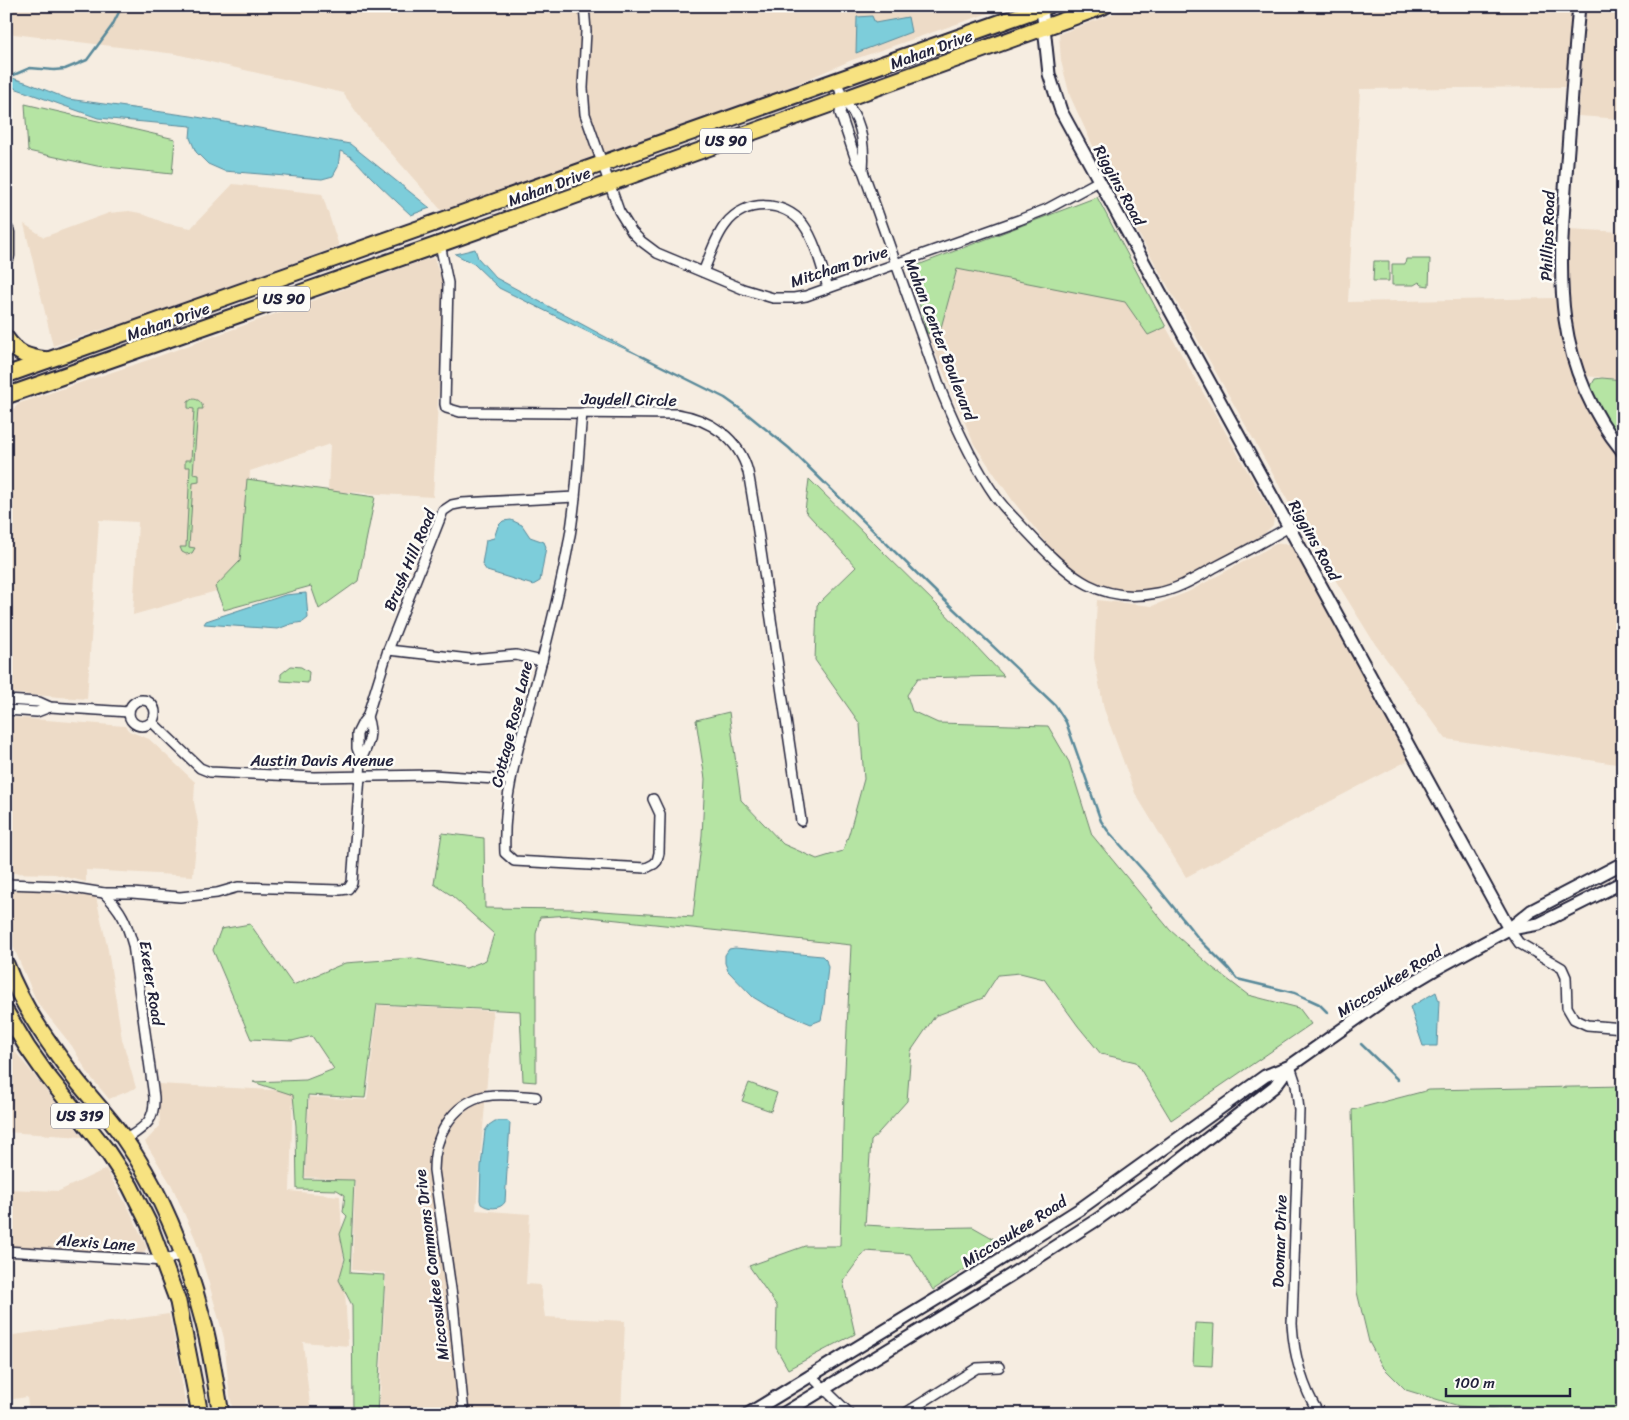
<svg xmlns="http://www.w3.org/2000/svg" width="1629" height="1420" font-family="Sriracha,sans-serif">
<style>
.built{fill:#eddbc7}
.green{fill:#b5e4a3;stroke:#6c836f}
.water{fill:#7dcdda;stroke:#59899a}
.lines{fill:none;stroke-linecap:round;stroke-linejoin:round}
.stream{stroke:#59899a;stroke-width:2.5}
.minor-casing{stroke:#22223b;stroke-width:12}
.tertiary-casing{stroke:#22223b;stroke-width:15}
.primary-casing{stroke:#22223b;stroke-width:19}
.minor{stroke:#fdfcf7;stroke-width:9}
.tertiary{stroke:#fdfcf7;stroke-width:11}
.primary{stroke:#f7e281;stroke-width:15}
.labels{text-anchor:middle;stroke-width:5;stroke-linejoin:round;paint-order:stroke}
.shield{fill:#fdfcf7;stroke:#646373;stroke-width:1}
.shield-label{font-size:15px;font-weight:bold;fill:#22223b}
.street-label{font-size:16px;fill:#22223b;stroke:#fdfcf7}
</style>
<rect width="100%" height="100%" fill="#f6ede1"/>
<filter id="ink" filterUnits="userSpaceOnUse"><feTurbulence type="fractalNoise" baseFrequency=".02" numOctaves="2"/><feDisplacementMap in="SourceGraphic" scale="10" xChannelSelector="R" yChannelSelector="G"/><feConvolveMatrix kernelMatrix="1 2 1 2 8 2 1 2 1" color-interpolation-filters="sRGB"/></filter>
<g filter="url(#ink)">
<!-- built -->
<g class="built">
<polygon points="6,6 649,7 1009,6 852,60 782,90 442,211 362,120 343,93 176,54 6,33"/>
<polygon points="1134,6 1574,6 1565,87 1360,89 1348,302 1557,298 1558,317 1570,371 1588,413 1623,464 1623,765 1446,739 1375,644 1303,528 1109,181 1070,96 1061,61 1059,34"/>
<polygon points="1586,6 1623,6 1623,119 1578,116"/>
<polygon points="233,184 322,194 339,246 143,318 101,330 53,346 24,224 44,237 109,213 129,211 140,213 165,223 191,228"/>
<polygon points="1097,197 1166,327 1274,518 1273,525 1264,534 1168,587 1133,592 1112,589 1094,583 1073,571 1049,546 1013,501 974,444 927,333 910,268"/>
<polygon points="1568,229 1623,232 1623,379 1583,376 1575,345 1565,285"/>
<polygon points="434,258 444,287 433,497 328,491 330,444 250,471 244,583 133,615 138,522 99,520 87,699 6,693 6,488 11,417 14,408 20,403 148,360 424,260"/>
<polygon points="1284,543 1291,545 1409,760 1186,877 1135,793 1104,709 1094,658 1097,600 1152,606 1188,592 1276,544"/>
<polygon points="6,717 125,726 129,731 149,739 195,782 194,802 198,823 193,876 86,870 86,882 55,874 6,873"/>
<polygon points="27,890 96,897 108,950 122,1039 136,1088 109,1099 89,1075 72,1046 37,1002 12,944 6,915 8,892"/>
<polygon points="378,1005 493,1011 476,1210 530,1214 526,1284 540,1285 545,1317 625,1321 621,1414 379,1414 386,1273 352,1270 355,1180 305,1177 309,1097 367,1100"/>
<polygon points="6,1038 14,1050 83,1137 6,1132"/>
<polygon points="158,1084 293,1091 290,1191 340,1196 348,1346 303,1342 311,1414 233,1414 229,1390 224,1338 208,1280 195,1238 172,1186 145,1142 160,1126"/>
<polygon points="106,1169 130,1211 147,1248 143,1253 134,1255 6,1246 6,1189 59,1191"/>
<polygon points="169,1314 177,1352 187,1414 29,1414 27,1397 6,1400 6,1378 11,1377 6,1336"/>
</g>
<!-- green -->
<g class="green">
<polygon points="25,104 175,139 172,174 97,166 28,151"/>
<polygon points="1097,197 1166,327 1148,335 1125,302 957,269 939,335 927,333 910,268"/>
<polygon points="1406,259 1430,259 1429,286 1422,285 1419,282 1414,285 1392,285 1392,264 1405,264"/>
<polygon points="1374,261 1389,261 1389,281 1373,281"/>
<path d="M 1602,378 L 1623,380 L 1623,442 C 1611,429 1597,404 1591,386 L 1595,379 Z"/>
<path d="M 192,399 C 199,399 202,402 203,409 L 198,409 L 193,474 L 199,475 L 199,482 L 193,483 L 189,547 L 195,548 L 192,553 L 186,554 L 182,552 L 180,547 L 186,547 L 190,467 L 185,467 L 185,460 L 191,460 L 194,409 L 188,408 L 188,402 Z"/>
<polygon points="247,479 375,497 358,581 319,609 311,586 224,610 215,587 240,561"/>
<polygon points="809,479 943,611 1004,676 918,678 907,695 912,711 938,723 1048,726 1069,762 1092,835 1170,930 1213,968 1248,995 1299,1008 1311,1024 1171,1120 1136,1062 1101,1054 1078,1026 1044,979 1020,973 998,975 983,998 935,1016 911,1051 907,1101 871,1141 865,1225 918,1228 973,1227 1003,1244 933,1290 910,1254 865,1251 843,1281 855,1334 788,1369 776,1348 777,1306 749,1266 805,1246 840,1246 844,1091 851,945 571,915 540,917 536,934 536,1082 523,1081 520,1011 377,1004 365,1098 308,1095 304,1179 354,1180 350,1273 385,1275 377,1414 353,1414 352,1305 339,1280 345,1259 340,1234 347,1216 343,1212 345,1195 337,1190 297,1189 296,1126 293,1095 253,1082 306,1080 334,1069 312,1036 292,1041 251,1039 213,950 221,929 250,924 293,985 345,963 412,958 466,968 486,960 494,934 451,895 434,884 442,833 484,838 485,908 572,909 693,917 702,835 705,779 696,720 729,712 741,800 783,844 817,859 843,851 849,834 864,779 860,724 815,660 817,605 856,567 805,511"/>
<polygon points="291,666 301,667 309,672 308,683 281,681 281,674"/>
<polygon points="749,1083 777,1093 771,1111 742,1101"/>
<polygon points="1623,1086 1623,1414 1562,1414 1459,1406 1406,1390 1382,1366 1369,1342 1357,1292 1352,1110 1429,1090"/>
<polygon points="1195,1323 1214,1324 1212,1366 1193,1365"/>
</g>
<!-- water -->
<g class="water">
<polygon points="872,16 875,23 908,17 911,32 856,53 857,17"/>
<path d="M 6,76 L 28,83 L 68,99 L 191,116 L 350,144 L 430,208 L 411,215 C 397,202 383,189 370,176 C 360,166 354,156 340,151 L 338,167 L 333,176 L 322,179 L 224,171 L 208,164 L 196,152 L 190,138 L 191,126 L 98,118 L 6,85 Z"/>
<polygon points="475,249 478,258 496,278 641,356 586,331 499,288 474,264 455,254"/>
<polygon points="511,520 522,525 530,537 544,542 546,547 540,581 533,585 487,571 482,564 486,540 494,538 498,526 503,521"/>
<polygon points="306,593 308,618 303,622 291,624 278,629 204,624 206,621 285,595"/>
<polygon points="735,948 822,956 826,960 828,967 824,1005 821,1020 811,1024 766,1005 753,997 728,971 725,963 725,955 729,949"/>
<polygon points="1436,992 1439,1001 1437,1046 1423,1046 1410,1007"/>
<path d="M 495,1121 L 508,1121 L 510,1123 L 505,1202 C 500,1210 488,1209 481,1204 L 480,1200 L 481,1166 L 485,1131 L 489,1125 Z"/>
</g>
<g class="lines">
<!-- stream -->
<g class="stream">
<polyline points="9,77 30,68 54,70 65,69 87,60 112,26 122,6"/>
<polyline points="641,356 725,398 746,413 789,448 940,596 1055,705 1066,722 1101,821 1108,831 1150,878 1199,939 1229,969 1237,979 1295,993 1319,1004 1328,1013"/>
<polyline points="1361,1044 1398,1080"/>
</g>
<!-- minor casing -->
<g class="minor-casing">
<g id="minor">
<polyline points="584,6 586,31 583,88 585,114 619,211 632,232 641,241 657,253 743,289 773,298 794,298 806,296 1019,220 1047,209 1099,181"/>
<path d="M 837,81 L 843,100 L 840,113 L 856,160 L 863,171 L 942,393 C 956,427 975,467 996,497 C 1008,513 1022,526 1035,540 C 1070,577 1101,604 1157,593 C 1180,589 1199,576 1219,565 C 1243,553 1266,540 1289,527"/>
<path d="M 843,100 C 862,118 865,146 863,171"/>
<path d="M 440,244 L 448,283 L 445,404 L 446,408 L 460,412 L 677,414 C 709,419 739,438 748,472 C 751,487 753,503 756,518 L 801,821"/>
<path d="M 703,272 C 710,257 715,237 726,224 C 745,199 784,200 803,224 C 815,240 822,268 828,288"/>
<path d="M 582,413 C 578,456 577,499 569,541 C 562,581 552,621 542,660 C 526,725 502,784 505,853 L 514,861 L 646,868 L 654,864 L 657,861 L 659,853 L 660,814 L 653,799"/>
<polyline points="388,650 470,659 516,655 542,661"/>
<circle cx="142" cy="713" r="13"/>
<polyline points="6,700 39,702 50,707 129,712"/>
<polyline points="6,710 37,712 50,707"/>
<polyline points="152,722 200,768 210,772 314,777 432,775 510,780"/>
<path d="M 361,759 C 369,744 373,733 367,717"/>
<polyline points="6,884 61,886 104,893 132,893 180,897 217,893 238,887 340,890 348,889 352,883 360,776 361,759 357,748 357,734 363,722 367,717 388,650 443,511 452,505 462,503 575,497"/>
<path d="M 104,893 C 122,911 126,921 133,945 L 154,1097 C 155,1122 144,1127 125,1140"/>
<polyline points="1509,929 1519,943 1562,968 1566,977 1567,1007 1574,1019 1587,1025 1623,1028"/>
<path d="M 1290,1066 L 1296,1084 L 1299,1110 L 1292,1324 C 1294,1356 1302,1386 1319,1414"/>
<polyline points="6,1251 164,1261 183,1253"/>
<polyline points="810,1375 850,1414"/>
<path d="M 464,1414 L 453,1303 L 434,1170 C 434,1137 451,1104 485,1096 C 502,1093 519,1096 536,1097"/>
<polyline points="904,1414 977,1368 999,1367"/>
</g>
</g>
<!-- tertiary casing -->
<g class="tertiary-casing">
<g id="tertiary">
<path d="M 1579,6 C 1574,58 1571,110 1567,162 C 1559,271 1549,361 1623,452"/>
<polyline points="1042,8 1049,74 1061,111 1509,929"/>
<polyline points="1511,929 1539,924 1623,882"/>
<polyline points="748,1414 966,1281 1080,1209 1265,1076 1290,1066 1385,999 1434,970 1509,929 1531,911 1623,863"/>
<polyline points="783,1414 1009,1276 1098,1219 1172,1166 1275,1086 1289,1067"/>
</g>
</g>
<!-- primary casing -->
<g class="primary-casing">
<g id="primary">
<polyline points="6,232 6,256"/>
<path d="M 6,338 C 18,355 27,357 47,360"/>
<polyline points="6,375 1047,6"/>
<polyline points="6,396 440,244 1104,6"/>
<path d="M 6,964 C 22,1007 50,1045 77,1081 C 93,1101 111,1119 125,1140 C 162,1193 186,1254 202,1317 C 211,1348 215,1381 221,1414"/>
<polyline points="6,1012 27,1047 46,1074 107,1151 130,1186 149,1224 178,1302 200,1414"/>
</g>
</g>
<!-- minor -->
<use href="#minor" class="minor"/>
<!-- tertiary -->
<use href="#tertiary" class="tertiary"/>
<!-- primary -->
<use href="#primary" class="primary"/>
</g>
</g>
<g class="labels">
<!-- shield labels -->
<g class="shield">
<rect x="700" y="128.5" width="52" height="25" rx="4"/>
<rect x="258" y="286.5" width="52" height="25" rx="4"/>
<rect x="51" y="1103.5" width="58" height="25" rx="4"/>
</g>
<g class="shield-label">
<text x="726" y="146">US 90</text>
<text x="284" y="304">US 90</text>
<text x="80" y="1121">US 319</text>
</g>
<!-- street labels -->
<g class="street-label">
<text transform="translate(931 49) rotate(-20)" y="6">Mahan Drive</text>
<text transform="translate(1120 185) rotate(61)" y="6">Riggins Road</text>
<text transform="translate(549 186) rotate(-20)" y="6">Mahan Drive</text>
<text transform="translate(1547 236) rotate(-88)" y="6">Phillips Road</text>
<text transform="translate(839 266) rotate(-18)" y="6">Mitcham Drive</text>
<text transform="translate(168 321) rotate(-19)" y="6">Mahan Drive</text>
<text transform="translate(941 339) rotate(69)" y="6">Mahan Center Boulevard</text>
<text transform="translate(629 399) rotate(1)" y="6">Jaydell Circle</text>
<text transform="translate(1315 540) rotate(61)" y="6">Riggins Road</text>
<text transform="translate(409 560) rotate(-67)" y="6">Brush Hill Road</text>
<text transform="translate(511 724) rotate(-76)" y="6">Cottage Rose Lane</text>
<text x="322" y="766">Austin Davis Avenue</text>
<text transform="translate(1389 981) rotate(-32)" y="6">Miccosukee Road</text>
<text transform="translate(152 983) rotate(81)" y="6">Exeter Road</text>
<text transform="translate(1014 1231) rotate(-32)" y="6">Miccosukee Road</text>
<text transform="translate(1279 1241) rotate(-88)" y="6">Doomar Drive</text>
<text transform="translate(96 1242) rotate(4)" y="6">Alexis Lane</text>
<text transform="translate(431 1265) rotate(-97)" y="6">Miccosukee Commons Drive</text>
</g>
</g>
<!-- margin -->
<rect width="1629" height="1420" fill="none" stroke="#fdfcf7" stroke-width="25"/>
<rect x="12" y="12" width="1604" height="1395" fill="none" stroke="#22223b" stroke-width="2" filter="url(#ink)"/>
<!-- scale -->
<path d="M1446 1388v8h124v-8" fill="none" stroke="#22223b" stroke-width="2.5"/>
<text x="1454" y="1388" font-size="15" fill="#22223b" stroke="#fdfcf7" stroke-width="4" paint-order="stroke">100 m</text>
</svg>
